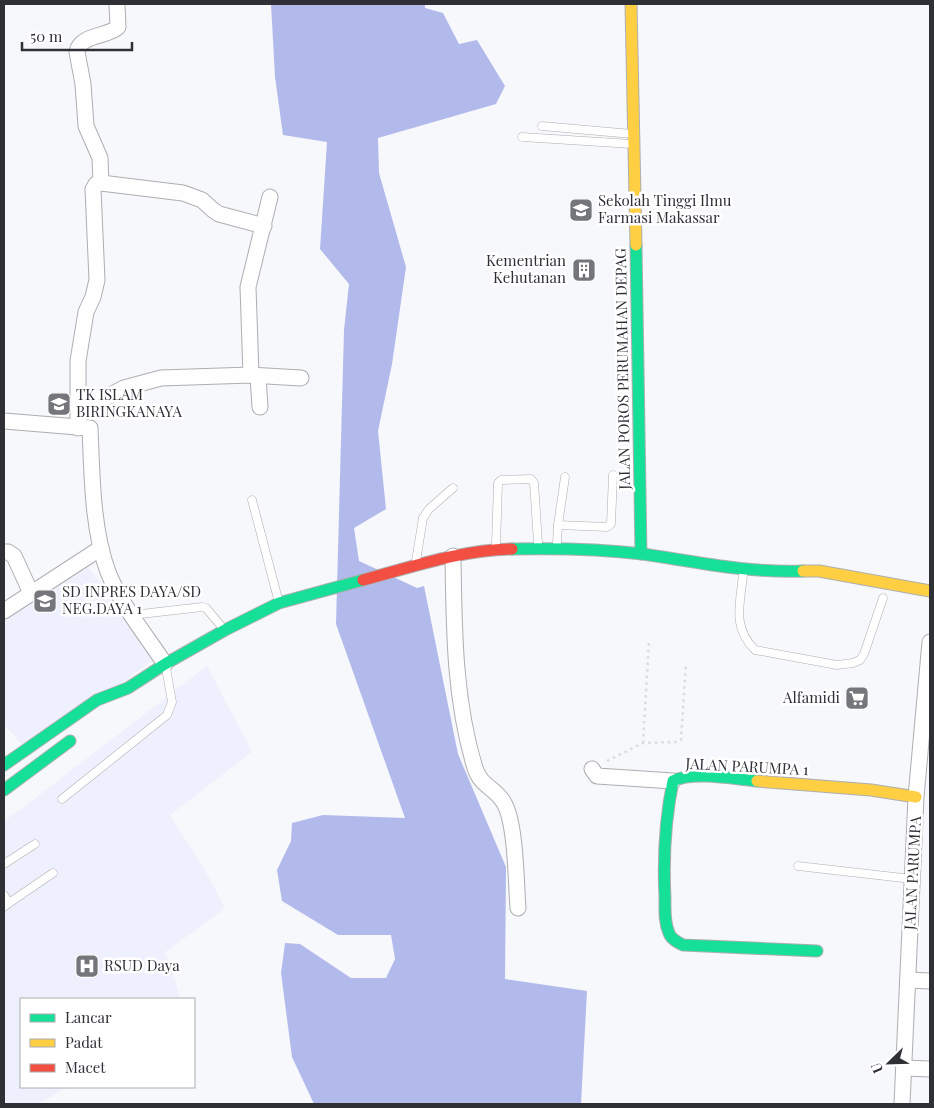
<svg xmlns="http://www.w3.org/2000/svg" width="934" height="1108" font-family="'Playfair Display',serif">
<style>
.built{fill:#eef0fd}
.water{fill:#b2baec}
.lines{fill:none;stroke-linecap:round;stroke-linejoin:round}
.lane-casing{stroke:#adaeb1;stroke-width:9}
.street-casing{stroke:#adaeb1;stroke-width:17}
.fast-casing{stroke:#adaeb1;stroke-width:13}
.slow-casing{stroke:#adaeb1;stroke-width:13}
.jam-casing{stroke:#adaeb1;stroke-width:13}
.path{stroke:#dbdbdc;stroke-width:2.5;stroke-dasharray:2.5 4;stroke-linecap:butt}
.lane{stroke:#fefefe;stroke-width:8}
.street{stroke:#fefefe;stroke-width:15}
.fast{stroke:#16e098;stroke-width:11}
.slow{stroke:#ffcf43;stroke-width:11}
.jam{stroke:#f24e42;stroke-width:11}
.labels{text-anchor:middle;stroke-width:5;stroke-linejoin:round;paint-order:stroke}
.poi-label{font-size:15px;fill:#2e3036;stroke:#fff;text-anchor:start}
.street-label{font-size:15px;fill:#2e3036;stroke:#fff}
</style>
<rect width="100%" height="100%" fill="#f7f8fb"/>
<!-- built -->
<g class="built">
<polygon points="84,562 159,656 27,751 4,724 4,616"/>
<polygon points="207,666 252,752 170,815 207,874 224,906 222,911 165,952 175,980 180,999 21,999 21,1087 67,1087 38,1104 4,1104 4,821 25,806"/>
</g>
<!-- water -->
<polygon class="water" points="271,4 425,4 425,8 443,13 459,44 477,40 505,86 496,104 378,138 379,173 406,267 392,364 378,431 386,509 354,528 359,561 417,588 424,586 458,754 506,867 505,979 587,991 581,1104 314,1104 292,1057 281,973 285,943 300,944 351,978 386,978 395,959 391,935 338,935 282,901 277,870 291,841 292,823 323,815 405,818 336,624 344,330 349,284 320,249 327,142 283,135 275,77"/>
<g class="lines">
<!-- lane casing -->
<g class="lane-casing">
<g id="lane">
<polyline points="542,126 632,134"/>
<polyline points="522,137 632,144"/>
<polyline points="252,500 278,599"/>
<polyline points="558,525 607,527 611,524 613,475"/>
<polyline points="557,543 558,525 565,477"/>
<polyline points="496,545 498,483 501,480 531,479 534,483 538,543"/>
<polyline points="416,561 423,518 429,509 453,488"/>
<path d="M 743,575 C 740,605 732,627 755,650 L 837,665 L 853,663 L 860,660 L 864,654 L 883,598"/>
<polyline points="132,615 202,607 206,608 222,627"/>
<polyline points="62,799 167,715 172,702 166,668"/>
<polyline points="4,864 35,844"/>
<polyline points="798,866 912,879"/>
<polyline points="4,895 9,903 4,907"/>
<polyline points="9,903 53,873"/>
</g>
</g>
<!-- street casing -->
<g class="street-casing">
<g id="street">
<path d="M 101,183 L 100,158 L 86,126 L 83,84 L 77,52 C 80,34 108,37 118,27 L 117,4"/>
<polyline points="251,375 248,287 270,197"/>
<polyline points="258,376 260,407"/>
<polyline points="78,398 107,397 124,388 161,378 251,375 301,378"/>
<path d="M 4,421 L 90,428 C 92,474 92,529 108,572 C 121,605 146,635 165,664"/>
<polyline points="78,428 78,361 86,312 93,297 97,280 93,189 96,184 101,183 183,193 202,200 213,210 219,214 264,226"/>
<polyline points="4,552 8,552 14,556 31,593"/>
<path d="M 453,556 C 454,628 454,699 475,768 C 481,787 496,788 504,803 C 516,823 516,883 518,908"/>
<polyline points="4,611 101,548"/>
<polyline points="592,769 597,776 673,781"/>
<polyline points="908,980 930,981"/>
<polyline points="904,1068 930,1069"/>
<polyline points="902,1104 916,797 930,642"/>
</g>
</g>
<!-- fast casing -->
<g class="fast-casing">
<g id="fast">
<polyline points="636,245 641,554"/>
<path d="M 512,549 C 555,548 600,549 643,554 C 697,562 747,573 803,571"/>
<polyline points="4,765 97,700 128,688 165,664 225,630 279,603 363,580"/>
<path d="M 757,781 C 734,779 693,771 673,781 C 665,820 663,858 665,898 C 665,909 664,922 669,933 C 671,939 677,942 683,945 L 817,951"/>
<polyline points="4,790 70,741"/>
</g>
</g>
<!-- slow casing -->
<g class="slow-casing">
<g id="slow">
<polyline points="631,4 636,245"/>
<polyline points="803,571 819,571 930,591"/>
<polyline points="757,781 871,790 916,797"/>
</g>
</g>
<!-- jam casing -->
<g class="jam-casing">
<path id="jam" d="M 363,580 C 412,567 461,550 512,549"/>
</g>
<!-- path -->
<g class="path">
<polyline points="643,743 649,641"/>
<polyline points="607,761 643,743 676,742 681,740 686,664"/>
</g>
<!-- lane -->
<use href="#lane" class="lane"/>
<!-- street -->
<use href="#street" class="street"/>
<!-- fast -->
<use href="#fast" class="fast"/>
<!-- slow -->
<use href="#slow" class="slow"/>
<!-- jam -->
<use href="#jam" class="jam"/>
</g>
<!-- icons -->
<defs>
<g id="university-square" transform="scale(1.25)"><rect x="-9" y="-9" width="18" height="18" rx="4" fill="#74767b" stroke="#fff"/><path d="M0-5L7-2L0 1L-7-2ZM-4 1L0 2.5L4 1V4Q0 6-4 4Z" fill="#fff"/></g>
<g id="building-square" transform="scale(1.25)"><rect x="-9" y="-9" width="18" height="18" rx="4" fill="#74767b" stroke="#fff"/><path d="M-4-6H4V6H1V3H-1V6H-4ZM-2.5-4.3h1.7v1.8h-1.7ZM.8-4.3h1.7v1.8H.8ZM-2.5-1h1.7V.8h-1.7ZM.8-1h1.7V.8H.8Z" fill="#fff"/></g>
<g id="school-square" transform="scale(1.25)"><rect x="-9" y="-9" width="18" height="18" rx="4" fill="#74767b" stroke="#fff"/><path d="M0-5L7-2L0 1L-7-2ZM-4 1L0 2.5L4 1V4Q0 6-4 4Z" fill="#fff"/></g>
<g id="supermarket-square" transform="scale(1.25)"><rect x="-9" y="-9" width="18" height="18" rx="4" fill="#74767b" stroke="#fff"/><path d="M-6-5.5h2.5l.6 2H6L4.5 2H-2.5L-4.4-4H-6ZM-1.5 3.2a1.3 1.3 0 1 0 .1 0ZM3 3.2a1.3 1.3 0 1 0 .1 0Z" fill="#fff"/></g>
<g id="hospital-square" transform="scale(1.25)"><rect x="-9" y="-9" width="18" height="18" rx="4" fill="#74767b" stroke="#fff"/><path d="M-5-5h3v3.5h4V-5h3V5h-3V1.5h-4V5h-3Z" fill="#fff"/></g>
</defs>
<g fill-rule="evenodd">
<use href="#university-square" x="581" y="210"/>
<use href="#building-square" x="584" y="270"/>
<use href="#school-square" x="59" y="404"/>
<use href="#school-square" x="45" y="601"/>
<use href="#supermarket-square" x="857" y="698"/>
<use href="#hospital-square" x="87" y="966"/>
</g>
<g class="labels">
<!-- poi labels -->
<g class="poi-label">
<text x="598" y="206">Sekolah Tinggi Ilmu<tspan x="598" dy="17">Farmasi Makassar</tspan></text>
<text x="566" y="266" text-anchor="end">Kementrian<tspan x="566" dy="17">Kehutanan</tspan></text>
<text x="76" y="400">TK ISLAM<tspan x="76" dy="17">BIRINGKANAYA</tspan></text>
<text x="62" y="597">SD INPRES DAYA/SD<tspan x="62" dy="17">NEG.DAYA 1</tspan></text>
<text x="840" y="703" text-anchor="end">Alfamidi</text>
<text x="104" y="971">RSUD Daya</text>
</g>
<!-- street labels -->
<g class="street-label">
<text transform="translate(623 369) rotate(-91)" y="5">JALAN POROS PERUMAHAN DEPAG</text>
<text transform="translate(747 767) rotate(3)" y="5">JALAN PARUMPA 1</text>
<text transform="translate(913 873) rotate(-87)" y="5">JALAN PARUMPA</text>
</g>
</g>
<!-- border -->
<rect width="934" height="1108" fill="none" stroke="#2e3036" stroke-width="10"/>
<!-- legend -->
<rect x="20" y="998" width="175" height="90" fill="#ffffff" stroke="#abacaf"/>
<rect x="30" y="1014" width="25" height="8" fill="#16e098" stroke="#abacaf"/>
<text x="65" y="1023" font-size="15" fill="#2e3036">Lancar</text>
<rect x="30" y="1039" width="25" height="8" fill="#ffcf43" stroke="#abacaf"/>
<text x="65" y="1048" font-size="15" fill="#2e3036">Padat</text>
<rect x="30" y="1064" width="25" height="8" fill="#f24e42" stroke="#abacaf"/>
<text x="65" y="1073" font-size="15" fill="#2e3036">Macet</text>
<!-- north arrow -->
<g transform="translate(889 1063) rotate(247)" stroke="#ffffff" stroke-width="4" paint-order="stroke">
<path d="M0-4L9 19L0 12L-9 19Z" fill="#2e3036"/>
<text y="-8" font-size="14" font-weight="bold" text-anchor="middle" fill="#2e3036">U</text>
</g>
<!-- scale -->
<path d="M22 42v8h110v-8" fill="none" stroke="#2e3036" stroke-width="2.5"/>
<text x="30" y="42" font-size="15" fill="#2e3036" stroke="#ffffff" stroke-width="4" paint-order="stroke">50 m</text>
</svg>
